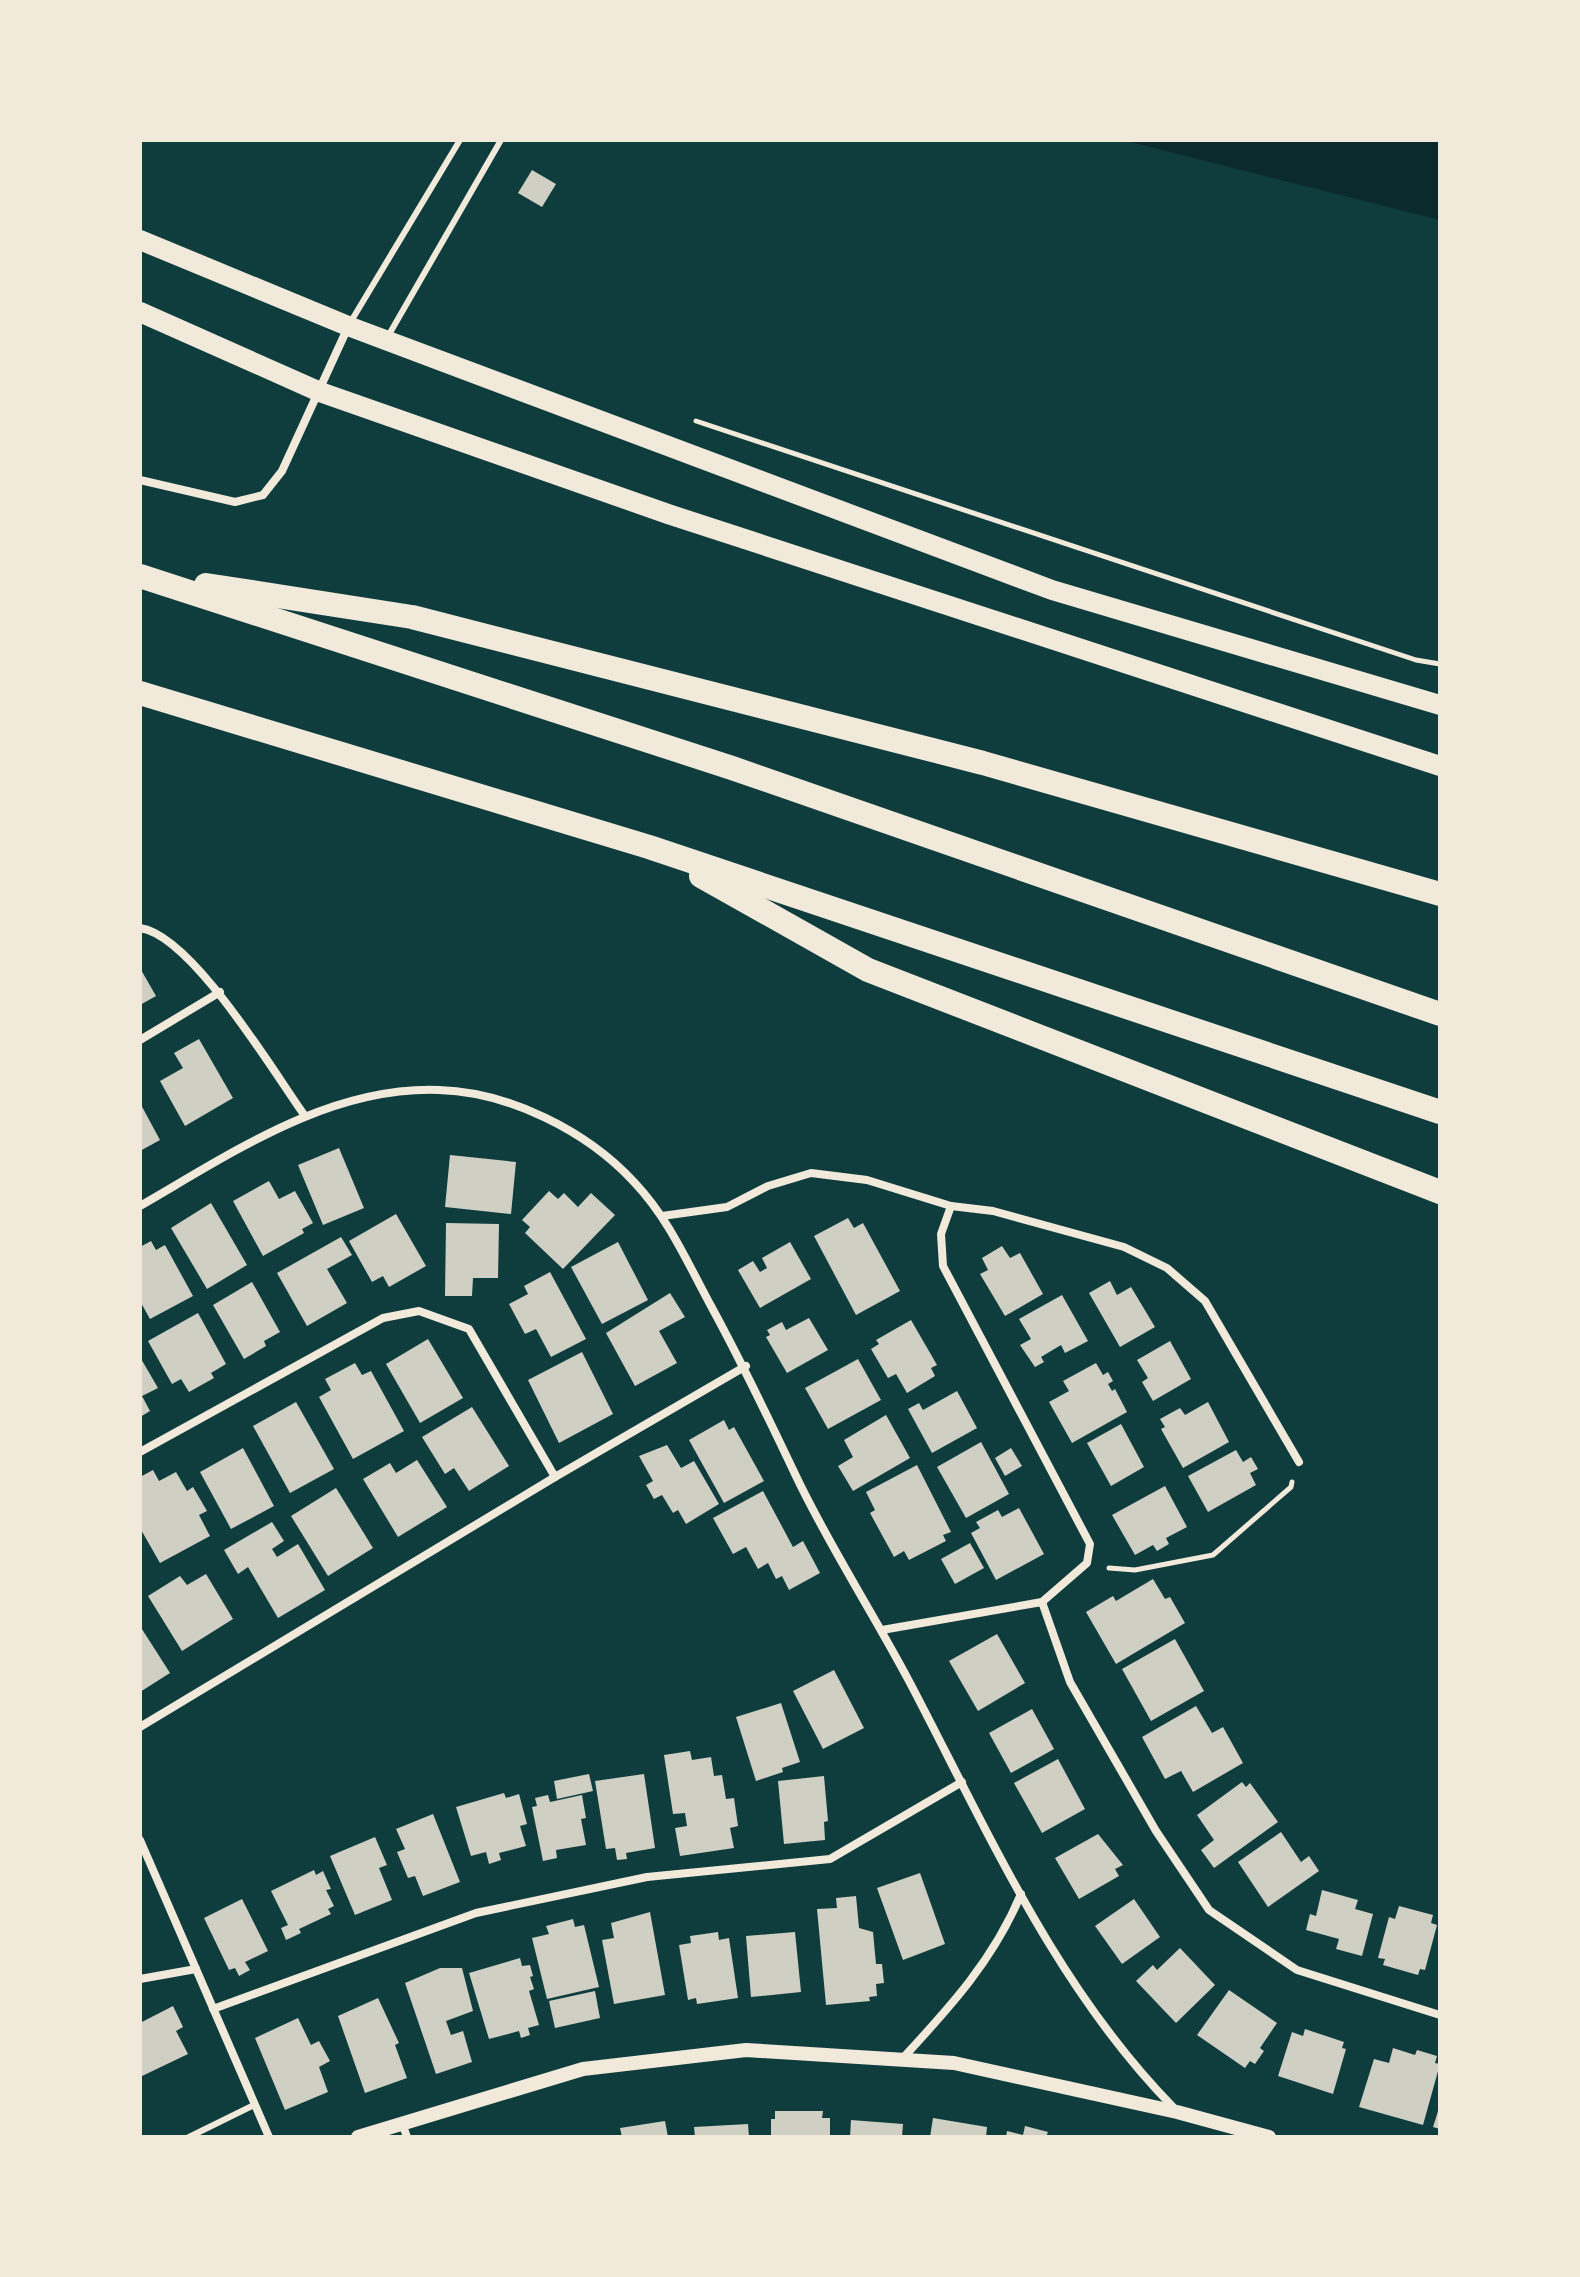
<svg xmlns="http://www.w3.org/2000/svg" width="1580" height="2277" font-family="Raleway,sans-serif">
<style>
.water{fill:#0a2a2b}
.building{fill:#cfcfc3}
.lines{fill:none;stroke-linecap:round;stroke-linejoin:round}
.path{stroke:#f1e9da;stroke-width:5}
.service{stroke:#f1e9da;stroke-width:6}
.minor{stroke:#f1e9da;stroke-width:8}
.tertiary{stroke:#f1e9da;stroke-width:14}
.primary{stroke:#f1e9da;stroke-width:20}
.motorway{stroke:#f1e9da;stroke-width:24}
</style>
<rect width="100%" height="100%" fill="#0f3d3e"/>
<!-- water -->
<polygon class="water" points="1122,140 1440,140 1440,220"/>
<!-- building -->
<g class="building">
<polygon points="532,170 556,184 542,207 518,193"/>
<polygon points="140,968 156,996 140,1005"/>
<polygon points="199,1039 233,1098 185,1126 160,1081 183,1068 174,1053"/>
<polygon points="140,1103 160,1140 140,1151"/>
<polygon points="339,1148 364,1208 323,1225 298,1165"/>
<polygon points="450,1155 516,1162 511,1214 445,1207"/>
<polygon points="269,1181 279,1199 295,1191 313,1223 302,1229 304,1233 263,1256 233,1201"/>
<polygon points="549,1191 558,1199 564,1193 578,1207 591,1193 615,1215 563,1269 525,1233 530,1227 522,1220"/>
<polygon points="211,1203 247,1265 207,1289 171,1228"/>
<polygon points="396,1214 426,1266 389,1287 383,1276 372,1282 349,1241"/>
<polygon points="848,1218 854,1228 863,1223 900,1291 856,1315 814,1236"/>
<polygon points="446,1223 499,1224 498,1278 473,1278 472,1296 445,1296"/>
<polygon points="341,1237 352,1255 327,1269 347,1303 307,1326 277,1273"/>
<polygon points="151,1241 156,1250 165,1245 193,1296 150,1319 140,1301 140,1247"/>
<polygon points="618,1242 648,1300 602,1324 571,1267"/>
<polygon points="790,1242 811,1279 760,1308 738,1270 753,1261 760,1272 767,1268 762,1258"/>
<polygon points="1002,1246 1010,1258 1020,1253 1043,1294 1005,1316 980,1274 988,1270 982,1258"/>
<polygon points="550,1272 586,1339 551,1357 536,1329 525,1334 509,1304 528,1294 524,1286"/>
<polygon points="1110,1281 1117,1295 1131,1287 1155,1327 1120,1347 1089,1293"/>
<polygon points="252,1282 280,1332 264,1341 266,1346 244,1359 213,1305"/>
<polygon points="670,1293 685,1317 659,1331 677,1363 635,1386 606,1333"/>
<polygon points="1062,1295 1088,1341 1065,1353 1061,1345 1041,1357 1044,1362 1035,1367 1020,1345 1031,1339 1019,1319"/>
<polygon points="198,1313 226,1364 211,1373 214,1378 189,1392 181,1379 172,1384 148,1341"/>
<polygon points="809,1318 828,1350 787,1373 766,1337 770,1335 767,1330 782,1322 786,1330"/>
<polygon points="911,1320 937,1365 931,1368 935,1376 907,1393 896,1374 888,1378 871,1349 879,1344 876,1340"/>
<polygon points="428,1339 463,1398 420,1423 386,1364"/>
<polygon points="1170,1341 1191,1379 1153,1401 1142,1382 1148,1378 1137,1360"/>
<polygon points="582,1352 613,1414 559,1443 528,1380"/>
<polygon points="140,1357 158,1388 142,1396 150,1411 140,1417"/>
<polygon points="858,1359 881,1400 828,1429 805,1388"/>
<polygon points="355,1363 362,1375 371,1371 404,1431 353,1459 319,1397 331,1390 325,1379"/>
<polygon points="1096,1363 1103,1375 1108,1372 1113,1381 1108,1384 1112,1391 1115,1389 1127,1412 1072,1443 1049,1402 1069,1391 1063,1381"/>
<polygon points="957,1391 977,1428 932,1453 908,1409 919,1403 923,1410"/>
<polygon points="296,1402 334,1469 290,1493 253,1426"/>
<polygon points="1208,1402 1229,1442 1183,1468 1161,1429 1165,1427 1160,1419 1180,1408 1185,1415"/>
<polygon points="472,1407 509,1466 469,1491 454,1468 445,1474 422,1437"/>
<polygon points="886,1415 910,1458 853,1491 838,1466 853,1457 844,1440"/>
<polygon points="724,1420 729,1430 734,1427 764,1481 724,1503 689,1440"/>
<polygon points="1121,1424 1144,1467 1111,1486 1087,1443"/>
<polygon points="981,1442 1009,1494 966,1518 937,1467"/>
<polygon points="667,1445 681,1468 694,1461 719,1504 686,1524 678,1510 673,1513 662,1495 654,1499 646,1485 653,1481 639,1456"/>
<polygon points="243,1448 274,1506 231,1529 200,1472"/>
<polygon points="1011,1448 1022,1466 1005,1476 995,1458"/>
<polygon points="1236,1450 1243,1462 1251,1457 1258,1469 1250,1473 1256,1485 1208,1512 1188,1476"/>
<polygon points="417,1460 447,1507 398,1537 363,1479 390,1463 396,1473"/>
<polygon points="917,1465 951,1532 943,1535 946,1541 909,1560 904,1551 894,1557 870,1513 875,1510 866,1492"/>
<polygon points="153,1470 159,1481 176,1472 187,1491 193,1487 207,1511 199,1515 210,1536 160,1563 140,1528 140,1477"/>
<polygon points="1165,1486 1187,1527 1166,1538 1169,1544 1157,1551 1153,1545 1135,1555 1112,1515"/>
<polygon points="336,1488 373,1548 328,1576 291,1516"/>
<polygon points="763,1491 793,1547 803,1541 820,1573 789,1590 782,1576 776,1579 768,1563 758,1569 746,1547 733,1554 713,1518"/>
<polygon points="1019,1508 1044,1554 996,1580 971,1533 980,1528 976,1522 998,1510 1002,1517"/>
<polygon points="272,1522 284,1541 272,1549 277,1557 298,1544 325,1590 278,1618 248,1567 238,1574 224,1550"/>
<polygon points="970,1543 984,1568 955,1584 941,1559"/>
<polygon points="206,1574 233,1619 182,1651 148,1596 180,1576 187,1585"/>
<polygon points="1153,1579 1165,1599 1170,1597 1185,1623 1116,1664 1086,1612 1113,1596 1116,1601"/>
<polygon points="140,1626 170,1673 140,1692"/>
<polygon points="997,1634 1025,1683 978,1711 949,1661"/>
<polygon points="1175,1639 1204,1691 1151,1721 1122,1669"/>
<polygon points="834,1670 864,1728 823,1749 793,1691"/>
<polygon points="781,1703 800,1762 782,1768 783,1772 756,1781 736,1717"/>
<polygon points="1196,1706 1212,1733 1223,1727 1243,1763 1193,1792 1181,1771 1165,1779 1142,1737"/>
<polygon points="1032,1709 1054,1749 1011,1773 989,1733"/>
<polygon points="690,1751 692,1760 711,1757 714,1776 722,1775 726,1799 734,1798 738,1826 730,1828 734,1848 680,1856 675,1828 687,1826 685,1813 673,1814 664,1755"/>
<polygon points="1058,1759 1085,1809 1042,1833 1014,1783"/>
<polygon points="589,1774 593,1791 557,1799 554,1781"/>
<polygon points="644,1774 655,1848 626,1853 627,1859 617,1860 615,1848 606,1849 595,1781"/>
<polygon points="824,1776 828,1821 824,1822 825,1840 784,1844 778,1781"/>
<polygon points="1242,1782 1246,1787 1250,1783 1278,1822 1214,1868 1201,1850 1214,1840 1197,1815"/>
<polygon points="504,1793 506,1798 519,1794 527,1824 520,1826 526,1846 499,1853 501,1860 489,1864 486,1852 471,1856 456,1807"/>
<polygon points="548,1795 550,1802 582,1795 586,1818 581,1819 586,1845 556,1850 557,1858 543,1861 532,1807 537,1806 535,1798"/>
<polygon points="433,1814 460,1882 423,1896 415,1876 408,1878 397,1852 405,1849 396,1829"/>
<polygon points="1281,1832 1301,1862 1309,1856 1319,1871 1268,1907 1238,1862"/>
<polygon points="1098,1834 1123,1865 1115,1869 1119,1876 1079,1899 1055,1858"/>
<polygon points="375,1837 387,1865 379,1868 392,1900 355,1915 330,1856"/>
<polygon points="314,1870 316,1875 323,1871 331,1889 326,1890 334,1906 328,1909 331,1914 299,1929 301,1933 286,1940 281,1928 288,1925 271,1891"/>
<polygon points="920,1873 945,1944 903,1960 877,1888"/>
<polygon points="1322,1890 1358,1900 1355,1909 1373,1914 1362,1956 1336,1949 1339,1939 1306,1930 1310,1914 1316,1916"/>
<polygon points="856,1896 859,1928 873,1932 876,1964 882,1964 884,1983 876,1984 877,1996 869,1997 870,2001 826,2005 817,1909 837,1908 836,1898"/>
<polygon points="242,1899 268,1951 245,1962 250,1970 239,1976 235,1968 229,1970 204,1918"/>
<polygon points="1134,1899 1160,1937 1122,1964 1095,1926"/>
<polygon points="1399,1906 1433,1915 1431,1923 1437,1925 1425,1970 1420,1969 1418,1975 1383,1965 1385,1959 1378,1958 1389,1917 1395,1919"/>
<polygon points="650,1912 665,1995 614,2004 602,1940 614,1938 611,1923"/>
<polygon points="573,1919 575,1927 584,1925 599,1987 547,1999 532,1938 549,1934 546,1926"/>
<polygon points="718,1932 719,1940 729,1938 738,1998 697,2004 696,1998 688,2000 679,1945 691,1943 690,1936"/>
<polygon points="795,1932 801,1992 751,1997 746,1936"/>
<polygon points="1180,1948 1215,1985 1176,2023 1136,1981 1153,1965 1157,1970"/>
<polygon points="520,1958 522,1966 530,1965 533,1976 530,1977 534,1989 529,1991 539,2025 528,2028 530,2035 521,2038 519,2031 489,2039 469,1973"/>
<polygon points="440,1968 462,1968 473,2011 446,2021 451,2035 463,2031 472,2062 436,2074 405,1983"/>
<polygon points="1229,1990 1277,2023 1260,2048 1264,2051 1255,2064 1250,2061 1245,2068 1197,2035"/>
<polygon points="595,1991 600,2018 555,2028 549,2001"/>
<polygon points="378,1998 399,2043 395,2045 407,2078 365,2093 338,2016"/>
<polygon points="173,2006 183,2027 176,2031 188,2054 140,2077 140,2023"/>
<polygon points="298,2018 311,2045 319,2041 330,2061 319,2067 328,2092 285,2110 255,2038"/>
<polygon points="1305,2029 1344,2042 1342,2048 1346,2049 1333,2094 1278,2076 1292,2032 1303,2036"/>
<polygon points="1393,2048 1415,2055 1417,2050 1437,2056 1435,2063 1440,2064 1423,2125 1359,2107 1374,2059 1389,2063"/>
<polygon points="1440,2105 1440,2129 1433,2127"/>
<polygon points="775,2111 823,2111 822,2118 830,2118 830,2137 771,2137 771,2119 775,2119"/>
<polygon points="933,2118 987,2127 986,2137 930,2137"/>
<polygon points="851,2120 903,2124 902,2137 850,2137"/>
<polygon points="665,2121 668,2137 622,2137 620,2128"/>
<polygon points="748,2124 749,2137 695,2137 694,2127"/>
<polygon points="1025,2126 1048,2132 1046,2137 1006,2137 1007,2131 1023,2135"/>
</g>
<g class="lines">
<!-- path -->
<g class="path">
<polyline points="696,421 1416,660 1440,664"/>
<polyline points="1109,1568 1135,1570 1213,1555 1291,1487 1292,1482"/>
</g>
<!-- service -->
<g class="service">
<polyline points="350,323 460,140"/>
<polyline points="387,338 501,140"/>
<polyline points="189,2137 252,2106"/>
</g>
<!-- minor -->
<g class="minor">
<polyline points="140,480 235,502 263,495 282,471 348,327"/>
<path d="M 140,928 C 192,935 274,1073 305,1116"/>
<polyline points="140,1040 220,992"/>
<path d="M 140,1206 C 232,1153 329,1086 439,1090 C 509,1092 587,1131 634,1182 C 669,1219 687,1262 711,1306 C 741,1361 768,1417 795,1474 C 828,1544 872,1611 909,1681 C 987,1829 1055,1987 1174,2108"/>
<polyline points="662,1216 727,1207 768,1186 811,1173 867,1180 951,1206 993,1211 1124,1247 1167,1268 1205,1301 1299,1462"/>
<polyline points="140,1452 383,1318 419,1311 469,1329 555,1477 746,1366"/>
<polyline points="1042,1602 1070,1682 1156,1831 1209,1910 1297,1970 1440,2015"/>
<polyline points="882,1630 1042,1602 1087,1563 1090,1544 943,1266 941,1234 951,1206"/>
<polyline points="140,1727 555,1477"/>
<polyline points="140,1840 269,2137"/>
<polyline points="140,1979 196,1969"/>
<polyline points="213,2009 476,1913 647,1877 830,1859 962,1782"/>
<path d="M 903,2058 C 951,2006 994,1959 1021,1894"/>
<polyline points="402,2123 407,2137"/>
</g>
<!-- tertiary -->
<polyline class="tertiary" points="358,2137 583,2069 746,2050 954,2063 1177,2112 1269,2137"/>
<!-- primary -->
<g class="primary">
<polyline points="140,240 348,326 1052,590 1440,705"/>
<polyline points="140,312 320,392 668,514 1440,766"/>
</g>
<!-- motorway -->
<g class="motorway">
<polyline points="140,576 732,768 1440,1014"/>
<polyline points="206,585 412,617 983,763 1440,894"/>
<polyline points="140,693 649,847 1440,1112"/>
<polyline points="701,876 868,970 1440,1192"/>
</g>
</g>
<!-- border -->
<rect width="1580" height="2277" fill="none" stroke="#f1e9da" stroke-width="284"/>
</svg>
